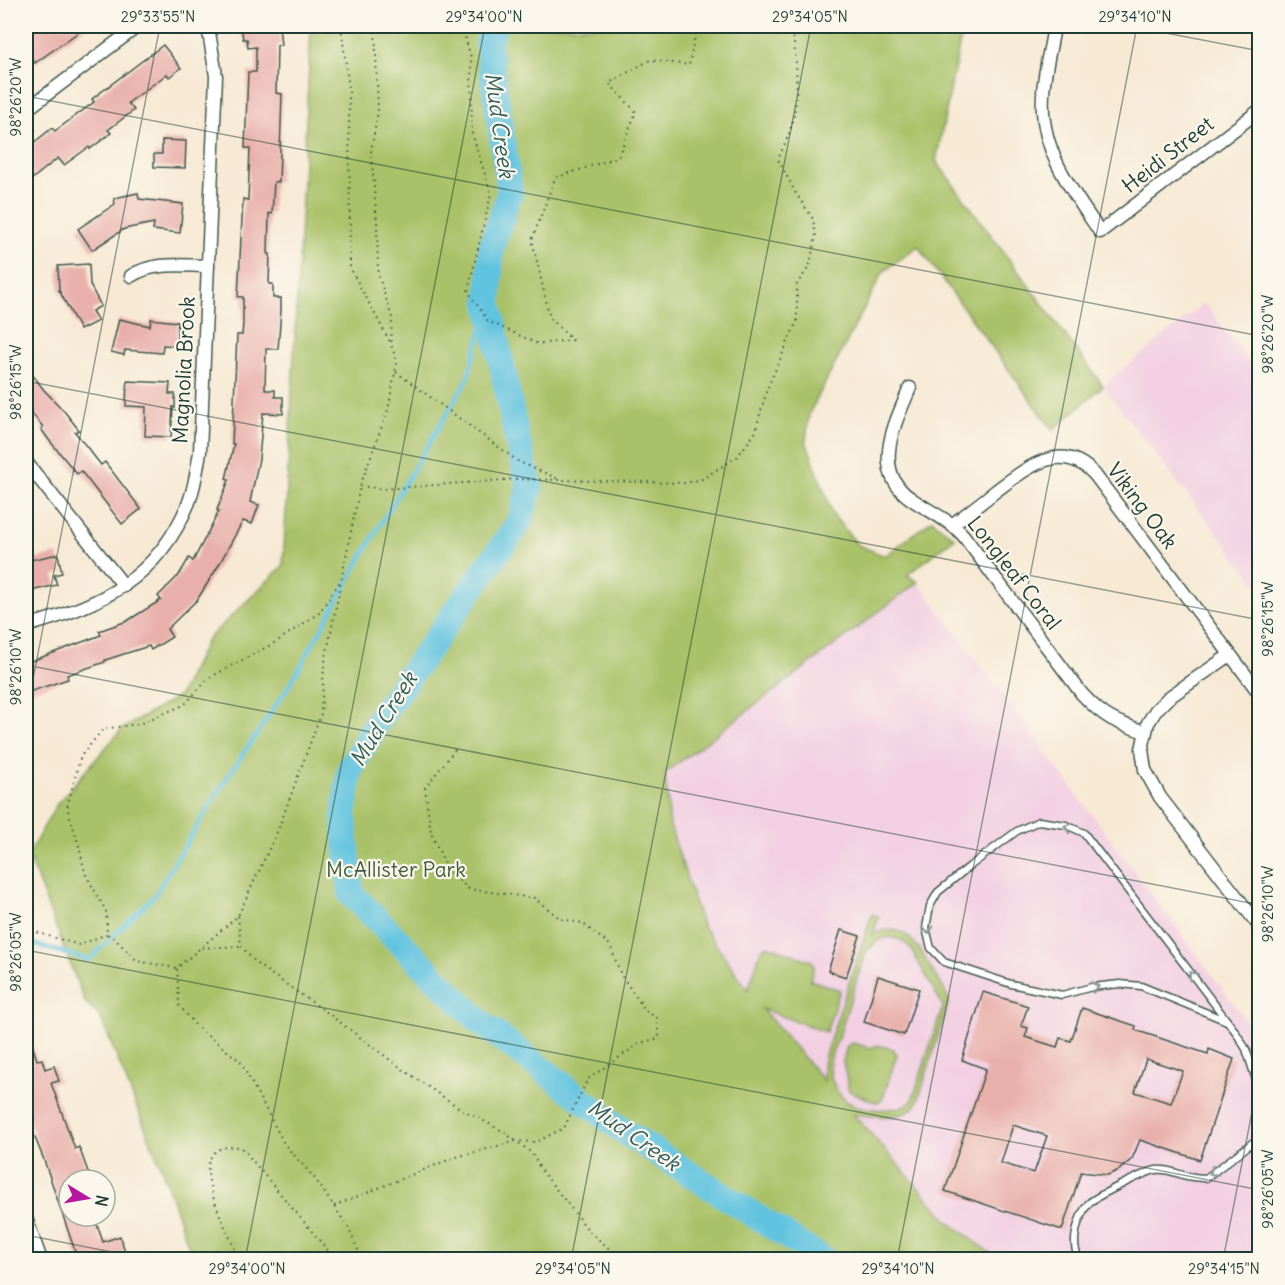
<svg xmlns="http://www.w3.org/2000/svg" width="1285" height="1285" font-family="Delius,sans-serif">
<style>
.built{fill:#f2cfe2}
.green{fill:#a9c167;stroke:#647f4e;stroke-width:1.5;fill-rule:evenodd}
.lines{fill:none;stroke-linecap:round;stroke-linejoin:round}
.stream{stroke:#61c3df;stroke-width:4.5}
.river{stroke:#61c3df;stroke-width:26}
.building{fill:#e9b0ab;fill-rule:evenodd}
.service-casing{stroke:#3f574c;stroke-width:9}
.minor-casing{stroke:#3f574c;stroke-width:15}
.path{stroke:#3f574c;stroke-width:2;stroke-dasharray:1.5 4.5;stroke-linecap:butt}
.service{stroke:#fff;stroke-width:6}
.minor{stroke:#fff;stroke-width:12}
.oneway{stroke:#8f9e9a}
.ticks{fill:none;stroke:#1f3d34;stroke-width:1.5;stroke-opacity:0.45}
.labels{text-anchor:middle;stroke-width:4.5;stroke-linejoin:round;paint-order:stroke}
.street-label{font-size:21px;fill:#1f3d34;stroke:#fbf7ec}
.park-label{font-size:21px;fill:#425e41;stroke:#fbf7ec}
.water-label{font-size:22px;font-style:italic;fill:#305e5f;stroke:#fbf7ec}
.neatline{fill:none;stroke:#1f3d34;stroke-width:2}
.ticks-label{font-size:15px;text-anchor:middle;fill:#1f3d34}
</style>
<rect width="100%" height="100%" fill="#fbf7ec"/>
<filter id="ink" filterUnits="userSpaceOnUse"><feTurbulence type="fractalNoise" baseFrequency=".0167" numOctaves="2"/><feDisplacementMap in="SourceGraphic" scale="12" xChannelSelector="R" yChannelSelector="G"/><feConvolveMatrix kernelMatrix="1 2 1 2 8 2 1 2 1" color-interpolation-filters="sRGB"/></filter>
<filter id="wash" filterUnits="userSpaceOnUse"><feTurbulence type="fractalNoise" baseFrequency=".008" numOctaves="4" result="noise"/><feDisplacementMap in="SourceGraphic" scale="24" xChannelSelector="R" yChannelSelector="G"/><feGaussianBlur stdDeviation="1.35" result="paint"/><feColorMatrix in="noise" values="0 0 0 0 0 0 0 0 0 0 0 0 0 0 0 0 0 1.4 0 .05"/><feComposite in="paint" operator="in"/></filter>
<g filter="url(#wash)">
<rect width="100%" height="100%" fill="#f7e9d4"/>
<!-- built -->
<g class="built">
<polygon points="1204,303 1259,376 1259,587 1103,386"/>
<polygon points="918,582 1259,1038 1259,1256 1254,1260 998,1259 948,1221 765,1014 702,925 670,826 665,773"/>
</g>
<!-- green -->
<g class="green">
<path d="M 311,26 L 963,26 L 936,161 L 1103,386 L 1053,430 L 918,246 L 883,272 L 809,414 L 806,441 L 833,515 L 858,545 L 885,556 L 932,520 L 955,538 L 907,575 L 918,582 L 665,773 L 670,826 L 702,925 L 748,990 L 761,950 L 767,945 L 812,961 L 814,966 L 810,980 L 840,990 L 826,1032 L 762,1009 L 824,1081 L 823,1069 L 824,1058 L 872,914 L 879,917 L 873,934 C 908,920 918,948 933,972 C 939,981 946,991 949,1001 L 917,1104 C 904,1122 871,1116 853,1114 L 948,1221 L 998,1259 L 193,1259 L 162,1170 L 101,1018 L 85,1002 L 28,855 L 57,804 L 122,729 L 179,696 L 207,640 L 283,566 ZM 889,937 L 901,940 L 910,947 L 943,1006 L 912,1101 C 902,1110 881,1110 868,1109 C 846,1107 832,1091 830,1070 C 828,1057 837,1042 841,1030 C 849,1004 857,977 867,951 L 877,941 Z"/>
<polygon points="853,1043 870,1048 878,1045 892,1049 897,1054 883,1098 880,1102 875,1102 849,1091 843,1061 847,1046"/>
</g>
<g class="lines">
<!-- stream -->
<polyline class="stream" points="26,942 89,960 154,896 225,781 292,681 380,525 467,380 489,303"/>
<!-- river -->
<polyline class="river" points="494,26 488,44 510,192 491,248 489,303 517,439 530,488 520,521 380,717 350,769 344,817 351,894 480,1022 626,1133 824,1260"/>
</g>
<g id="blocks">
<!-- building -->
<g class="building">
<polygon points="30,26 87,26 35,63 26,51 26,29"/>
<polygon points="241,26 279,26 281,45 277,45 276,93 282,94 279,182 274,182 272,214 269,213 268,254 270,254 269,284 273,284 273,298 281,298 281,310 278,349 266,349 265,390 275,390 275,397 283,397 283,414 263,413 259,459 250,502 259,505 252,524 243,521 217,568 197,600 167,629 172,637 151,650 149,646 105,660 105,662 67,675 68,679 26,693 26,663 101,635 99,631 127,621 161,600 158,596 179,575 189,558 193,561 219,511 217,510 229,480 226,479 234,444 232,444 237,335 242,335 243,324 243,297 238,297 243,199 248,200 250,148 245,148 248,72 256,72 256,47 248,48 247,39 243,39"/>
<polygon points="163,45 181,68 169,77 167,74 128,103 134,110 108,130 111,133 90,149 89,147 64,165 58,158 26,184 26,149 52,128 55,131 94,102 92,99"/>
<polygon points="162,140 186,141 185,168 154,167 154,154 162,154"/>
<polygon points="138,193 139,199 183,204 180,233 153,230 154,223 124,229 92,250 78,229 115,204 114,198"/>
<polygon points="89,264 90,285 101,306 92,311 98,321 80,330 59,290 58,266"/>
<polygon points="119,319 150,326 151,319 178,322 176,346 163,345 162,353 125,350 124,355 111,352"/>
<polygon points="26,366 44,390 64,411 79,430 75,432 101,465 105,462 141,509 122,524 81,471 77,474 49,440 41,429 43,427 26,406"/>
<polygon points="127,381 170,383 169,394 175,394 175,408 173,407 171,437 145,436 146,407 126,406"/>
<polygon points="58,554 62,573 54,575 57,585 26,592 26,561"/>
<polygon points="841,930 860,936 846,977 828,971"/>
<polygon points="878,976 919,989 904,1035 864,1022"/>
<path d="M 983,992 L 1028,1006 L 1021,1026 L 1028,1028 L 1025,1037 L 1057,1047 L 1060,1038 L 1071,1041 L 1082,1008 L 1136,1026 L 1135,1030 L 1208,1054 L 1209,1049 L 1234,1059 L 1200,1160 L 1140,1140 L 1132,1159 L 1119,1170 L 1108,1175 L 1081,1172 L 1062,1230 L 945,1191 L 986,1069 L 962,1060 ZM 1146,1059 L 1183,1071 L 1171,1103 L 1135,1092 ZM 1013,1125 L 1047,1136 L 1034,1173 L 1001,1163 Z"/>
<polygon points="26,1032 28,1032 37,1060 42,1059 45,1069 54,1066 59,1081 51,1083 75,1149 79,1147 91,1180 69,1180 69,1216 94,1216 103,1242 120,1236 128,1260 78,1260 44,1160 26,1115"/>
</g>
</g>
</g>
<g filter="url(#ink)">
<use href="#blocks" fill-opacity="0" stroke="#3f574c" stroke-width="1.5"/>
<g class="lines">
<!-- service casing -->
<g class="service-casing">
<g id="service">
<polyline points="1227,1021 1141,986 1120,984 1092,987 1062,995 1011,984 944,962 931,948 926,928 930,906 938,892 970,866 1017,831 1039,821 1066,825 1084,833 1235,1031 1246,1049 1260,1092"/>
<path d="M 1080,1260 C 1069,1244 1078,1216 1089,1203 C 1095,1197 1147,1171 1156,1170 C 1168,1168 1176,1174 1187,1176 C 1193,1177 1200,1178 1206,1178 L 1260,1137"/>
</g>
</g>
<!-- minor casing -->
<g class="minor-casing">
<g id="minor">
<path d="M 1054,26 C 1051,48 1044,71 1043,94 C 1039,149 1071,189 1100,232 L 1260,110"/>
<polyline points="26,110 138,26"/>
<path d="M 131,276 C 154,261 182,266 208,266"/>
<path d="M 910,388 C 896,421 870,470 910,498 C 928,511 947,518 963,535 L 1082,694 C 1104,718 1115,722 1145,732"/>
<polyline points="26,462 124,586"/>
<path d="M 953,524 C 968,513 982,502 997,490 C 1027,468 1062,438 1095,475 L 1260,694"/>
<path d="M 26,626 C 100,606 158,579 189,502 C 195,486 197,469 200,452 L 216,76 L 208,26"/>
<polyline points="1230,655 1168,698 1156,710 1148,723 1142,749 1145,770 1160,797 1260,927"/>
<polyline points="26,1218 41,1260"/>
</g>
</g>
<!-- path -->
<g class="path">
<polyline points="341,26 349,88 350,268 390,342"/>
<polyline points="462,26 471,58 472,133 491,194 468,291 488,321 538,344 572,340 550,318 532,240 555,178 618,157 636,112 609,83 650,60 689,65 697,26"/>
<polyline points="396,372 519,462 561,480"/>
<path d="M 360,486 L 383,489 L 516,479 L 685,483 L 702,479 L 737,457 L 755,433 L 767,389 L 797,321 L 797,284 L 809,267 L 816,237 L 813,219 L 795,192 L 778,159 C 783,148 789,136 792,124 C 800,92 796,58 792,26"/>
<polyline points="238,916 241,946 258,965 325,1011 405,1071 458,1107 504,1132 532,1153 541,1170 589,1231 622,1260"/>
<polyline points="26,929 79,945 107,934"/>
<polyline points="202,948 241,946"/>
<polyline points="176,968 137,961 112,936 107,934 106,911 85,873 79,846 67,807 81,756 103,729 139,724 184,705 209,678 276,642 319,613 341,580"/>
<polyline points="334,1206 453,1158 516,1141 536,1142 564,1128 588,1079 640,1043 659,1038 657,1018 646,1011 621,975 610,945 582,923 561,919 534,898 469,889 448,871 431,833 425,788 457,747"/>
<path d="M 239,1260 C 230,1231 173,1140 241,1147 L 336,1260"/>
<polyline points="365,1260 359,1252 348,1227 316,1180 285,1145 240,1061 197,1027 179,1005 177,968 238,916 278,830 321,714 324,667 360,486 388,410 397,362 391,344 392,318 378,274 377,223 371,151 378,111 375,26"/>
</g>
<!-- service -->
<use href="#service" class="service"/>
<!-- minor -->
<use href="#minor" class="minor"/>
</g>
<!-- one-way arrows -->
<defs><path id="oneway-chevron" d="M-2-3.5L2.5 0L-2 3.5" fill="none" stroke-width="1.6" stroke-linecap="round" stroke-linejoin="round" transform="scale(1.5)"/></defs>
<g class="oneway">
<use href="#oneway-chevron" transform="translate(1068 827) rotate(-161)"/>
<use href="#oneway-chevron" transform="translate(928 930) rotate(86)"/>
<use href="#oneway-chevron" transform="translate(1192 975) rotate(-128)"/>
<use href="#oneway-chevron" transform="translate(1095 987) rotate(-9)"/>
<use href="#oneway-chevron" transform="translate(1213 1172) rotate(145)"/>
</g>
</g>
<!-- ticks -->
<path class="ticks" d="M 1129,26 L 1260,51M 26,96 L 1260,336M 26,381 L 1260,620M 26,665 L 1260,905M 26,715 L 160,26M 26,950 L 1260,1190M 26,1235 L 152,1260M 245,1260 L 485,26M 571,1260 L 811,26M 897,1260 L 1137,26M 1223,1260 L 1260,1071"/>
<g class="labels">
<!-- street labels -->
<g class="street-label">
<text transform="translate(1168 155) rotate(-38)" y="7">Heidi Street</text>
<text transform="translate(184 370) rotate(-87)" y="7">Magnolia Brook</text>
<text transform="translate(1142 506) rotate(53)" y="7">Viking Oak</text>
<text transform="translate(1014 573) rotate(52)" y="7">Longleaf Coral</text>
</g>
<!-- park labels -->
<g class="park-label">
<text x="396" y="877">McAllister Park</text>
</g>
<!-- water labels -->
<g class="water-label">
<text transform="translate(500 125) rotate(82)" y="8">Mud Creek</text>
<text transform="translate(383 719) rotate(-58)" y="8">Mud Creek</text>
<text transform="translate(634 1135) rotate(35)" y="8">Mud Creek</text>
</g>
</g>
<!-- margin -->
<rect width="1285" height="1285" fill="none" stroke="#fbf7ec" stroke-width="66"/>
<!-- north arrow -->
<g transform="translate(87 1198) rotate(101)"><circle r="28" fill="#fbf7ec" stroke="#a3ada2" stroke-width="1.5"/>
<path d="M0-4.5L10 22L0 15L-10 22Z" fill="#b5179e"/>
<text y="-9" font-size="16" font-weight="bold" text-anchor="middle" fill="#1f3d34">N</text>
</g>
<rect x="33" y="33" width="1219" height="1219" class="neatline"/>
<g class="ticks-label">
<text x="158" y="22">29°33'55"N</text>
<text x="484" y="22">29°34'00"N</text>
<text x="810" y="22">29°34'05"N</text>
<text x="1135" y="22">29°34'10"N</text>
<text transform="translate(16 97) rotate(-90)" y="5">98°26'20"W</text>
<text transform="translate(1268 334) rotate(-90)" y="5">98°26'20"W</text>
<text transform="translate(16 382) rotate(-90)" y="5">98°26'15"W</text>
<text transform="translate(1268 619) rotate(-90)" y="5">98°26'15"W</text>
<text transform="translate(16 667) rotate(-90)" y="5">98°26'10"W</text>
<text transform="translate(1268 904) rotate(-90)" y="5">98°26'10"W</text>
<text transform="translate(16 952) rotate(-90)" y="5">98°26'05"W</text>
<text transform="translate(1268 1189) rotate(-90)" y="5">98°26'05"W</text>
<text x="247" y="1274">29°34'00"N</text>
<text x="573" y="1274">29°34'05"N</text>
<text x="898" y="1274">29°34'10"N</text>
<text x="1224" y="1274">29°34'15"N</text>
</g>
</svg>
